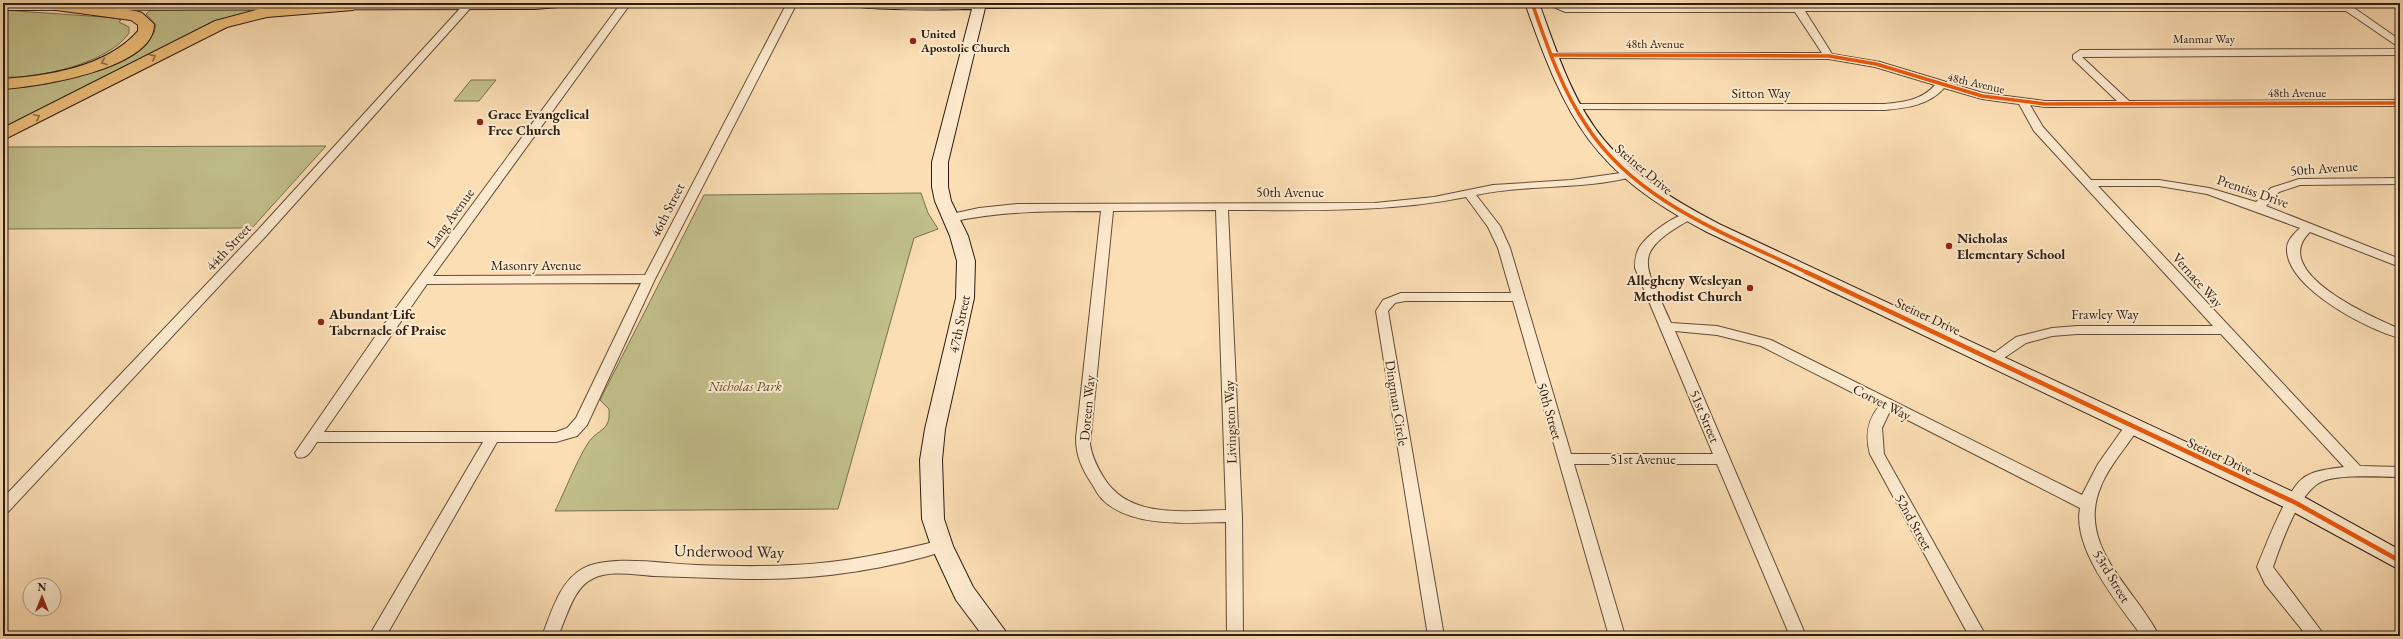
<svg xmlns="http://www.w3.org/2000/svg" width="2403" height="639" font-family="'EB Garamond',serif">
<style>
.green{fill:#c2c08b;stroke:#786e4e}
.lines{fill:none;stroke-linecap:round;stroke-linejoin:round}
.street-casing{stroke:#624c39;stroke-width:2}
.secondary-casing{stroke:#2e1c10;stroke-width:2}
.highway-casing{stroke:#2e1c10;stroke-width:2}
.street{fill:#fdeace;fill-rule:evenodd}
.secondary{fill:#fdeace;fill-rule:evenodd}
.highway{fill:#eebf7a;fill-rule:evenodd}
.cycleway-far1-casing{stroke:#fdeace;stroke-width:5.5}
.cycleway-casing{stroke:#fdeace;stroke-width:7}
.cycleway-far1{stroke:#e8590c;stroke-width:3.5}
.cycleway{stroke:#e8590c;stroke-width:4.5}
.oneway{stroke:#8e6e45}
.poi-dot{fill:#8f2418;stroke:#fdeace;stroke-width:1.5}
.labels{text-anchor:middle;stroke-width:4;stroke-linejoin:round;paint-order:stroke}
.far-poi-label{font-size:12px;font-weight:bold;fill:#2e1c10;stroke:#fdeace;text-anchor:start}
.far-street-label{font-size:12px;fill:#2e1c10;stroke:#fdeace}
.street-label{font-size:14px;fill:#2e1c10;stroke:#fdeace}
.poi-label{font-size:14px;font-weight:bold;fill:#2e1c10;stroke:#fdeace;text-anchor:start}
.park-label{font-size:14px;font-style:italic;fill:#5a4d35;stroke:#fdeace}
.near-street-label{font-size:17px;fill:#2e1c10;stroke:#fdeace}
</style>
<rect width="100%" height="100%" fill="#fcdeb4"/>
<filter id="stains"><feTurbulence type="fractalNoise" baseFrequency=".005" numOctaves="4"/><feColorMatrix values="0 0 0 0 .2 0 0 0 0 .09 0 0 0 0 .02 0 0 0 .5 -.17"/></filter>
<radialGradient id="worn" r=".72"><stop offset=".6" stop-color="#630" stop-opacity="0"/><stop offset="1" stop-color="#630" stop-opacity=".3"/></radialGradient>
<!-- green -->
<g class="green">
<polygon points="255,9 252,12 3,129 3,88 47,84 74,77 146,42 154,33 156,25 146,14 151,10"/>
<path d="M 3,10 L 117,18 L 121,20 L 119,22 L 129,27 L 129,33 C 109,63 38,79 3,77 Z"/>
<polygon points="471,80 496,80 479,101 454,101"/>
<polygon points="326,146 252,228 3,229 3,147"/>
<path d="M 921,193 L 928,213 L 938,229 L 914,238 L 838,509 L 555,511 C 566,489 575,464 588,443 C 598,428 611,432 609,409 L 600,400 L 704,195 Z"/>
</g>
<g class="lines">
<!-- street casing -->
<g class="street-casing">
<g id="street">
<polygon points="465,3 475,3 265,237 8,512 3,514 3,498 257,231"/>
<path d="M 621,3 L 631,3 L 433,276 L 645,275 L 787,3 L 797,3 L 655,279 L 587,425 L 577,436 L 556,442 L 497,442 L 386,636 L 369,636 L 483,442 L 317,442 C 311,450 308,460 297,457 L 295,453 L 377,334 ZM 641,283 L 576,418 L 567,428 L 556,432 L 324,432 L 427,284 Z"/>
<path d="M 1545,3 L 1558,3 L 1566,6 L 1792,6 L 1791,3 L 1799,3 L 1801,6 L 2338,5 L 2336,3 L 2347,3 L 2400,40 L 2400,48 L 2346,11 L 1805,11 L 1832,54 L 1880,62 L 1983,93 L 2045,101 L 2117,101 L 2073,59 L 2073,55 L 2080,50 L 2400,49 L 2400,55 L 2082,57 L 2129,101 L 2400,100 L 2400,106 L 2045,107 L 2030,105 L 2043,127 L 2091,180 L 2159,180 L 2209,188 L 2256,202 L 2271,188 L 2299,179 L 2400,178 L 2400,184 L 2300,185 L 2279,192 L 2266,206 L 2400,259 L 2400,267 L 2310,232 C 2268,272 2372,317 2400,329 L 2400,338 C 2368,330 2285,287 2287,248 C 2287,240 2295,233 2300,228 L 2207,194 L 2159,186 L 2098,186 L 2360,466 L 2400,467 L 2400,477 C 2377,477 2344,474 2323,481 C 2299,490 2281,544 2273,567 L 2325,636 L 2307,636 L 2265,584 L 2257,567 C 2265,547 2286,492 2302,479 C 2313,470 2330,469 2344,467 L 2221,334 L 2077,334 L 2052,336 L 2026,343 L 1998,362 L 1993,363 L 1986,359 L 2016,337 L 2052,328 L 2077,326 L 2213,326 L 2034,131 L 2019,104 L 1982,99 L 1944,88 C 1929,105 1907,108 1885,110 L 1574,109 L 1570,108 L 1570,104 L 1885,104 C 1904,102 1922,100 1935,85 L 1875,67 L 1829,59 L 1551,58 L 1546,55 L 1548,53 L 1822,53 L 1795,12 L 1565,12 Z"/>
<path d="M 1628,172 L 1632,173 L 1634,175 L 1632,177 C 1581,190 1527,184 1476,195 L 1500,226 L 1510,248 L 1571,454 L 1713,454 L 1635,268 C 1635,262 1635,256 1638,250 C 1644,237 1679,210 1693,214 L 1695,216 L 1693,218 C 1628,254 1645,263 1671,323 L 1717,326 L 1771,340 L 2082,495 L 2098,464 L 2127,423 L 2137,423 L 2139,427 C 2127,447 2110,464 2101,486 C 2075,546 2136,589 2159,636 L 2142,636 C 2119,605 2072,549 2080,508 L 1890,411 L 1882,428 L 1884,454 L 1986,636 L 1969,636 L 1870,454 C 1865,436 1867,421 1879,406 L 1761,346 L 1717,335 L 1675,331 L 1806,636 L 1790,636 L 1717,464 L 1574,464 L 1625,636 L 1609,636 L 1513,301 L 1405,301 L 1395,303 L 1388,311 L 1444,636 L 1428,636 L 1376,311 L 1383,300 L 1401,293 L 1511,293 L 1498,248 L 1488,227 L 1466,197 C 1387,213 1308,210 1228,210 L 1242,516 L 1243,636 L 1227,636 L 1226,522 C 1189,523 1130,528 1102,499 C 1098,495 1095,489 1092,484 C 1082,469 1076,456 1076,438 L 1101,211 C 1050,211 1001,211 951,222 L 945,218 L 947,215 L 979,208 L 1017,204 L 1375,203 L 1434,197 L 1493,185 L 1571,180 ZM 1216,210 L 1226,510 C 1185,511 1129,519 1104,478 C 1097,467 1092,457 1090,444 L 1113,211 Z"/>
<path d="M 942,540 L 948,542 L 950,546 L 948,550 C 882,571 813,580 745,579 C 714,578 684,577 654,576 C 636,575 611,570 594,578 C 573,587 567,617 558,636 L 542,636 C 551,614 559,582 582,569 C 609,554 664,564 696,565 C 728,566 760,567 793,565 C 844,563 893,552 942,540 Z"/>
</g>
</g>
<!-- secondary casing -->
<g class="secondary-casing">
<g id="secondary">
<polygon points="3,3 565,3 558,7 535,9 3,10"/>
<path d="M 845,3 L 1175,3 L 1168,7 L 985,8 L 948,162 L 948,187 L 951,201 L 968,236 L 975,261 L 974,298 L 945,429 L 942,460 L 944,519 L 953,546 L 973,587 L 1009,636 L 983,636 L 956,600 L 931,546 L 922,519 L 920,460 L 925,429 L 956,298 L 957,261 L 950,236 L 935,201 L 932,187 L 932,162 L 972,9 C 955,9 851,12 845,3 Z"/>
<path d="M 1525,3 L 1539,3 C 1556,50 1572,101 1604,140 C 1635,177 1677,202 1719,224 L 2304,497 L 2400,550 L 2400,570 L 2288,509 L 1707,232 C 1592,171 1567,122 1525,3 Z"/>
</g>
</g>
<!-- highway casing -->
<g class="highway-casing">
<g id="highway">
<path d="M 50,3 L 76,3 L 136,11 L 142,13 L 154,24 C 155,69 37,87 3,89 L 3,79 C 48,76 107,67 138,31 L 138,25 L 131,20 L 56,10 L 50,8 L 48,5 Z"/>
<polygon points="319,3 359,3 361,5 353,10 267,17 227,27 3,140 3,128 215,21 267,7"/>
</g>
</g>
<!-- street -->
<use href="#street" class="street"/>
<!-- secondary -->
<use href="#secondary" class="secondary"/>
<!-- highway -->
<use href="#highway" class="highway"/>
<!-- cycleway-far1 casing -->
<g class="cycleway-far1-casing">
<g id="cycleway-far1">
<polyline points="852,3 896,5 1168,3"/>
<path d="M 1532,3 C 1547,45 1561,88 1586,125 C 1635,202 1729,235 1808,273"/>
<polyline points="3,6 535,5 558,3"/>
<polyline points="1551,55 1829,56 1876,64 1982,96 2045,104 2400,103"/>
</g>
</g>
<!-- cycleway casing -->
<g class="cycleway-casing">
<polyline id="cycleway" points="1806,272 2296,503 2400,561"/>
</g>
<!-- cycleway-far1 -->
<use href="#cycleway-far1" class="cycleway-far1"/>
<!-- cycleway -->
<use href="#cycleway" class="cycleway"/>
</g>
<!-- one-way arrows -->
<defs><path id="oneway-chevron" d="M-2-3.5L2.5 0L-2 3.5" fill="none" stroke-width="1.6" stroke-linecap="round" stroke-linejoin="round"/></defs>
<g class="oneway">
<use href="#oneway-chevron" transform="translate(153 57) rotate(-27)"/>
<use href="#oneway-chevron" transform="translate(104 62) rotate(157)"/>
<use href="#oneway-chevron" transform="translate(37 117) rotate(-27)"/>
</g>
<!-- markers -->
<g class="poi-dot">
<circle cx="913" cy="41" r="4"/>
<circle cx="480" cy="122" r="4"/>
<circle cx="1949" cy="246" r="4"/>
<circle cx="1750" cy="288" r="4"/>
<circle cx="321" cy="322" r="4"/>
</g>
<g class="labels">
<!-- far-poi labels -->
<g class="far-poi-label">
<text x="921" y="38">United<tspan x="921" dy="14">Apostolic Church</tspan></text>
</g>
<!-- far-street labels -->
<g class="far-street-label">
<text x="2204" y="43">Manmar Way</text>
<text x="1655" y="48">48th Avenue</text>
<text transform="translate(1976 83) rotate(13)" y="4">48th Avenue</text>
<text x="2297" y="97">48th Avenue</text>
</g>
<!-- street labels -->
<g class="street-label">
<text x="1761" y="98">Sitton Way</text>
<text transform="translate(2324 168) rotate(-4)" y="5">50th Avenue</text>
<text transform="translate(1644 169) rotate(40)" y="5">Steiner Drive</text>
<text transform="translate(2253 191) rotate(19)" y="5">Prentiss Drive</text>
<text x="1290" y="197">50th Avenue</text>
<text transform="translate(667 210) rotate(-63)" y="5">46th Street</text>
<text transform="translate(450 218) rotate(-54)" y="5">Lang Avenue</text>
<text transform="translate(228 247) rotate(-47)" y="5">44th Street</text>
<text x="536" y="270">Masonry Avenue</text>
<text transform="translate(2198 280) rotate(48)" y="5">Vernace Way</text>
<text x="2105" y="319">Frawley Way</text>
<text transform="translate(1928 316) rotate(25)" y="5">Steiner Drive</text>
<text transform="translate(959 324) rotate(-78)" y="5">47th Street</text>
<text transform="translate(1882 402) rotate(27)" y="5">Corvet Way</text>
<text transform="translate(1397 403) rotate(81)" y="5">Dingman Circle</text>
<text transform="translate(1087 408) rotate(-85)" y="5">Doreen Way</text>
<text transform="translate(1550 411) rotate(74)" y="5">50th Street</text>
<text transform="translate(1705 416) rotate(67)" y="5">51st Street</text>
<text transform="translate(1230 422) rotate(-92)" y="5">Livingston Way</text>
<text transform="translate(2220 456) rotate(25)" y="5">Steiner Drive</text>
<text x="1643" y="464">51st Avenue</text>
<text transform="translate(1914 522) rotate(61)" y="5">52nd Street</text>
<text transform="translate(2112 576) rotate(59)" y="5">53rd Street</text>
</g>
<!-- poi labels -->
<g class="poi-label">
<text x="488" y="119">Grace Evangelical<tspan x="488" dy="16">Free Church</tspan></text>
<text x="1957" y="243">Nicholas<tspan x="1957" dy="16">Elementary School</tspan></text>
<text x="1742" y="285" text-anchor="end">Allegheny Wesleyan<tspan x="1742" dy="16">Methodist Church</tspan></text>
<text x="329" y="319">Abundant Life<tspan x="329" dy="16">Tabernacle of Praise</tspan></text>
</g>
<!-- park labels -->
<g class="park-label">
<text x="745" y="391">Nicholas Park</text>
</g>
<!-- near-street labels -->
<g class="near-street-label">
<text transform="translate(729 551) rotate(1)" y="6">Underwood Way</text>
</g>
</g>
<!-- margin -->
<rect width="2403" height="639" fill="none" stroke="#fcdeb4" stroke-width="16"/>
<rect x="4" y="4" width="2395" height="631" fill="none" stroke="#2e1c10" stroke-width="2"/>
<rect x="8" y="8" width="2387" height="623" fill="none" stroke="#2e1c10"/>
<!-- north arrow -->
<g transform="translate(42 597)"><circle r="19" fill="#fdeace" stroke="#aa9882"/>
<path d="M0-3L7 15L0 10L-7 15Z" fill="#8f2418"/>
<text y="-6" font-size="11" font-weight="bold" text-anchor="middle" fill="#2e1c10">N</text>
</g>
<rect width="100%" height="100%" filter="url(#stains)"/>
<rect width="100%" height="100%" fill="url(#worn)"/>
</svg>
